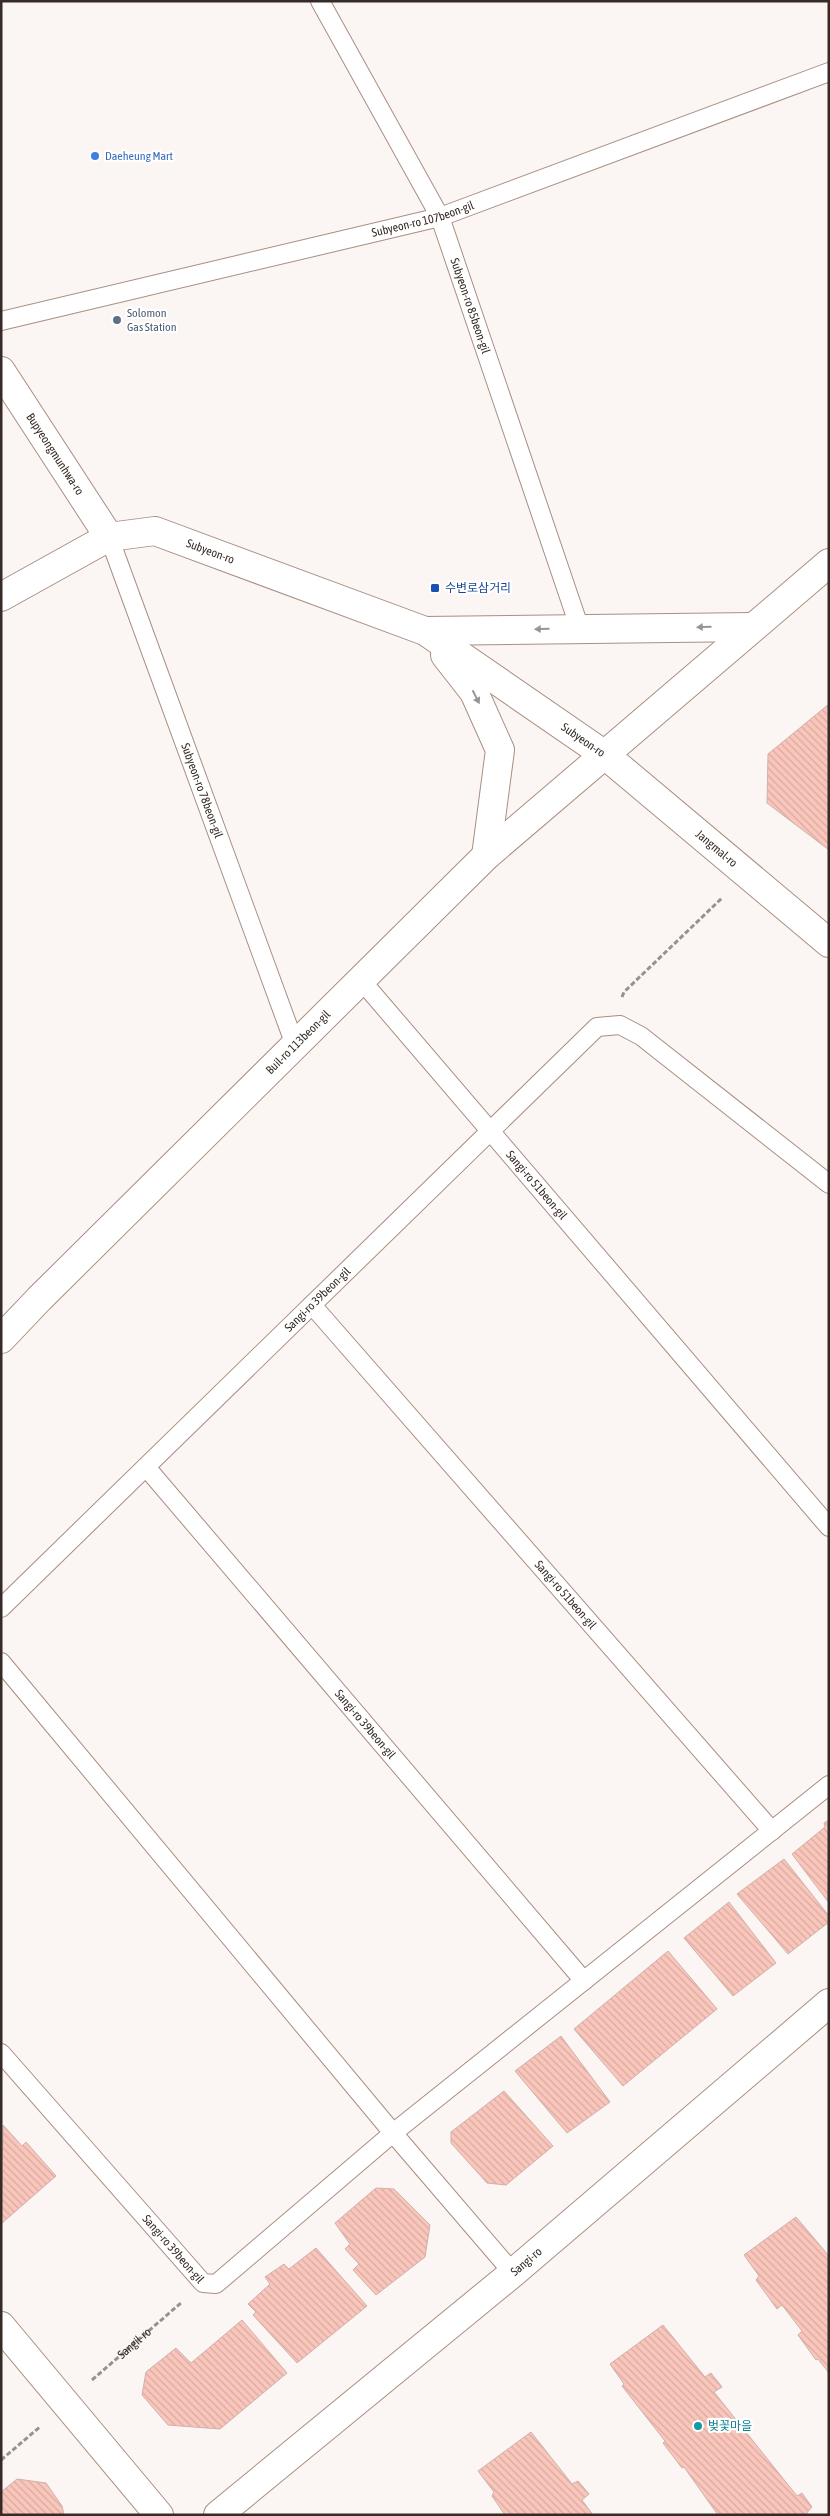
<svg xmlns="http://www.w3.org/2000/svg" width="830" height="2516" font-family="'Asap Condensed','Noto Sans KR',sans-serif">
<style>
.building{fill:url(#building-back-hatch);stroke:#d0b1ab}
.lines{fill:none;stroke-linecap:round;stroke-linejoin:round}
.lane-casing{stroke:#a98e82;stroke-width:20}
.street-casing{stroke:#a98e82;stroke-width:30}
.secondary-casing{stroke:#a98e82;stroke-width:30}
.path{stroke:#9a918e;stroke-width:3;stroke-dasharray:5 2.5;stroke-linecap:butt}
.lane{stroke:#fff;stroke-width:18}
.street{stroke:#fff;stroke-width:28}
.secondary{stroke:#fff;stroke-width:28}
.oneway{fill:#9a9592}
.shop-dot{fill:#3f7fe0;stroke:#fff;stroke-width:2}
.service-dot{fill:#5c6f8a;stroke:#fff;stroke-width:2}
.transit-dot{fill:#1a4fb4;stroke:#fff;stroke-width:2}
.culture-dot{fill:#0f9aa8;stroke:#fff;stroke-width:2}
.labels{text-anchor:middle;stroke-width:4.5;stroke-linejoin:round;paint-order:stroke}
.shop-label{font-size:12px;fill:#366cbe;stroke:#fff;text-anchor:start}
.street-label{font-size:12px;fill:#362b26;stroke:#fff}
.service-label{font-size:12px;fill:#4e5e75;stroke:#fff;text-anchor:start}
.transit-label{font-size:12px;fill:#164399;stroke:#fff;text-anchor:start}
.culture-label{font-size:12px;fill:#0d838f;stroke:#fff;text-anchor:start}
</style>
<defs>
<pattern id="building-back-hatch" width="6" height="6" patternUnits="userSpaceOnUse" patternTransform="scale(1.25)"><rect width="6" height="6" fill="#fac6bb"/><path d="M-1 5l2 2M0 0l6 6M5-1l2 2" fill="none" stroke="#d7aaa1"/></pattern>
</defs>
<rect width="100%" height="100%" fill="#fbf5f3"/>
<!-- building -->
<g class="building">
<polygon points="829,704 829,850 767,803 768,754"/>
<polygon points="829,1820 829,1903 792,1854 825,1827 824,1823"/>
<polygon points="784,1859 829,1916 829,1922 788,1954 737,1894"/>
<polygon points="729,1902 776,1963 733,1996 684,1938"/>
<polygon points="668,1951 717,2009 623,2086 574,2029"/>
<polygon points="561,2036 610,2102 567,2133 515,2071"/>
<polygon points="504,2091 553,2146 506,2185 487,2183 451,2143 451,2132"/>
<polygon points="3,2125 22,2146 26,2142 56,2176 1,2224"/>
<polygon points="376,2188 394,2189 430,2225 425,2257 376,2295 353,2270 359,2264 345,2249 350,2244 335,2223"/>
<polygon points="796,2217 829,2256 829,2373 818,2359 816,2360 798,2335 802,2331 782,2305 777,2309 756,2280 759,2276 744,2255"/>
<polygon points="316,2248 367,2306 297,2363 253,2315 256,2312 248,2304 270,2284 265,2277 284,2264 289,2269"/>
<polygon points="242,2320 287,2373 220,2429 168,2425 142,2395 146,2372 176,2348 191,2363"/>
<polygon points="663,2325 705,2377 711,2373 722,2387 714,2392 797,2496 802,2493 812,2507 805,2515 718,2515 684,2467 682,2468 663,2443 665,2441 622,2386 624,2384 610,2364"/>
<polygon points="531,2432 572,2484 578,2481 589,2494 582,2500 593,2515 505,2515 492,2496 494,2492 478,2471"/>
<polygon points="17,2479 46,2483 62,2506 64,2515 1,2515 1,2492"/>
</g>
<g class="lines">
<!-- lane casing -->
<g class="lane-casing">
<g id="lane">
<path id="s2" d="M 320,1 L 440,217 L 580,629"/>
<path id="s3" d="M 1,321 L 440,217 L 829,72"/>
<path id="s4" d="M 109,537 L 295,1045"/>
<path id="s5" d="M 361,980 L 829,1527"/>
<path id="s6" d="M 312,1305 L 772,1831"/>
<path id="s7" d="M 146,1467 L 584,1981"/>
<path id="s8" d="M 1,1608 L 597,1027 L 620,1025 L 641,1036 L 829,1184"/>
<polyline points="1,1662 393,2133 513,2273"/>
<path id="s9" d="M 1,2053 L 203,2283 L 216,2284 L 393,2133 L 829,1785"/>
</g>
</g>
<!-- street casing -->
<g class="street-casing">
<g id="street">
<path id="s10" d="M 218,2515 L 513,2273 L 829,2003"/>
</g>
</g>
<!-- secondary casing -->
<g class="secondary-casing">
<g id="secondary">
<path id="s11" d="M 1,371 L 109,537"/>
<path id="s12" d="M 1,597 L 109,537 L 155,531 L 425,631 L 605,755 L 829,943"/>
<polyline points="425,631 753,627"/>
<polyline points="445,655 474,692 500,750 486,856"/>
<path id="s13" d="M 1,1339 L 39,1299 L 486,856 L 829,563"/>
<polyline points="1,2326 159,2515"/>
</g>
</g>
<!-- path -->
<g class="path">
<polyline points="622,997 624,992 722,898"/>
<path id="s1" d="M 92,2380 L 182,2302"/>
<polyline points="1,2460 41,2426"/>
</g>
<!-- lane -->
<use href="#lane" class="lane"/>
<!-- street -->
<use href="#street" class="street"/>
<!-- secondary -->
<use href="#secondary" class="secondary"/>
</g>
<!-- one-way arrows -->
<defs><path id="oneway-solid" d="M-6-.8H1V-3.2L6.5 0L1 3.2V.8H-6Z" transform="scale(1.25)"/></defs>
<g class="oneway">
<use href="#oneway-solid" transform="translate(704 627) rotate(179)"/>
<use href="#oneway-solid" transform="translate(542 629) rotate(179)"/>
<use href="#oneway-solid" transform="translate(476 697) rotate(63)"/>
</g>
<!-- markers -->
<circle class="shop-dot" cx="95" cy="156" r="5"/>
<circle class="service-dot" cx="117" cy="320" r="5"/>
<rect class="transit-dot" x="430" y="583" width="10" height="10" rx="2.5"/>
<circle class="culture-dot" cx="698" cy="2426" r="5"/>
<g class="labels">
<!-- shop labels -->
<g class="shop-label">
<text x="105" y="160">Daeheung Mart</text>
</g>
<!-- street labels -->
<g class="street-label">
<text dy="4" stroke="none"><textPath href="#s3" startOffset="434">Subyeon-ro 107beon-gil</textPath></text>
<text dy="4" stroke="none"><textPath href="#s2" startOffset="341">Subyeon-ro 85beon-gil</textPath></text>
<text dy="4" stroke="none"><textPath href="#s11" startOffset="99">Bupyeongmunhwa-ro</textPath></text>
<text dy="4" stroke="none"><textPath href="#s12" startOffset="229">Subyeon-ro</textPath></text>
<text dy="4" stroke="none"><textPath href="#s12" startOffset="650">Subyeon-ro</textPath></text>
<text dy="4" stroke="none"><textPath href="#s4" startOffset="270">Subyeon-ro 78beon-gil</textPath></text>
<text dy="4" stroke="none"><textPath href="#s12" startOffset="822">Jangmal-ro</textPath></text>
<text dy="4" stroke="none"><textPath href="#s13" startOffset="420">Buil-ro 113beon-gil</textPath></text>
<text dy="4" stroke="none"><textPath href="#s5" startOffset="270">Sangi-ro 51beon-gil</textPath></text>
<text dy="4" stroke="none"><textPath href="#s8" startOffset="442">Sangi-ro 39beon-gil</textPath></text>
<text dy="4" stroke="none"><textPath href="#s6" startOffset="385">Sangi-ro 51beon-gil</textPath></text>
<text dy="4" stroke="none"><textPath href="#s7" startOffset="338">Sangi-ro 39beon-gil</textPath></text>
<text dy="4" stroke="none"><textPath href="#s9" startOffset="261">Sangi-ro 39beon-gil</textPath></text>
<text dy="4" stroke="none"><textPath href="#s10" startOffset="399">Sangi-ro</textPath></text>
<text dy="4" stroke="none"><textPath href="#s1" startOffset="56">Sangil-ro</textPath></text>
</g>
<!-- service labels -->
<g class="service-label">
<text x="127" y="317">Solomon<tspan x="127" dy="14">Gas Station</tspan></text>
</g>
<!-- transit labels -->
<g class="transit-label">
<text x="445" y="592">수변로삼거리</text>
</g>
<!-- culture labels -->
<g class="culture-label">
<text x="708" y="2430">벚꽃마을</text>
</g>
</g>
<!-- border -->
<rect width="830" height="2516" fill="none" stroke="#362b26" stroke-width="5"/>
</svg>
